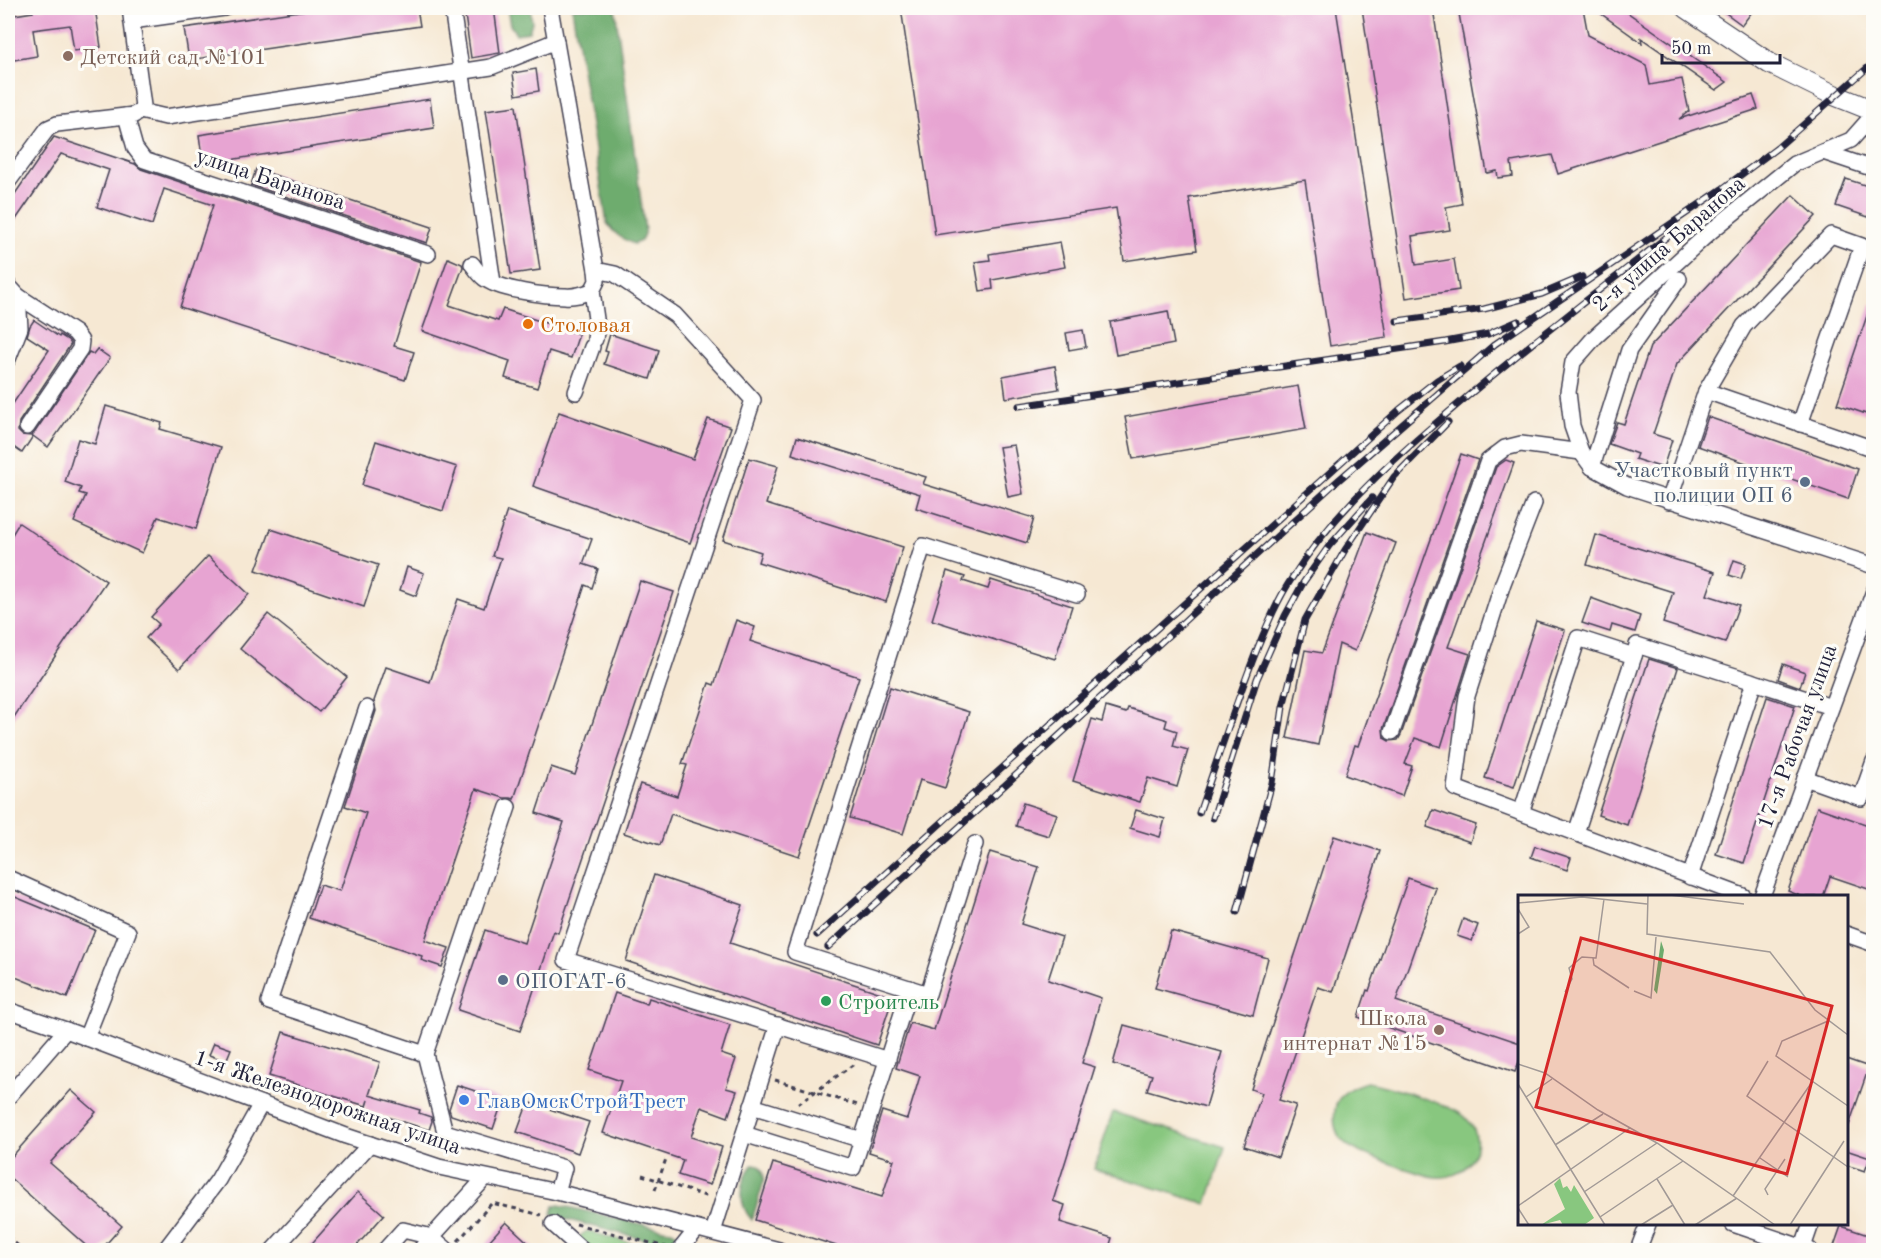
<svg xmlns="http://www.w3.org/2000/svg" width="1881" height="1258" font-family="'Old Standard TT',serif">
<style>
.green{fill:#88c77f;stroke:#55745d;stroke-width:1.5}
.forest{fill:#6eac6e;stroke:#486754;stroke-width:1.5}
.building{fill:#e7a4d2}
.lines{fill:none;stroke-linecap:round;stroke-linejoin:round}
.minor-casing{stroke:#424052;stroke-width:18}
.major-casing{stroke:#424052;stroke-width:22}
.path{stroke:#424052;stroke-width:3;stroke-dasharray:4.5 4.5;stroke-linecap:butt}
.minor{stroke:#fff;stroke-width:15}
.major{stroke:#fff;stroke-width:20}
.rail-casing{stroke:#22223b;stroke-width:7}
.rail{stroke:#fdfcf7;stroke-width:4.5;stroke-dasharray:14;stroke-linecap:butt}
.education-dot{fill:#8d6e63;stroke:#fdfcf7;stroke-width:2}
.food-dot{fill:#e8710a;stroke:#fdfcf7;stroke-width:2}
.service-dot{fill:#5c6f8a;stroke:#fdfcf7;stroke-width:2}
.leisure-dot{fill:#2e9e5b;stroke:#fdfcf7;stroke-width:2}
.shop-dot{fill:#3f7fe0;stroke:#fdfcf7;stroke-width:2}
.labels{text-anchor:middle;stroke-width:6;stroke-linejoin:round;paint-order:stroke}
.education-label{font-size:22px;fill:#785e54;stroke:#fdfcf7;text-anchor:start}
.street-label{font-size:22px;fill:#22223b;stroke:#fdfcf7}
.food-label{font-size:22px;fill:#c56008;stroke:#fdfcf7;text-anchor:start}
.service-label{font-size:22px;fill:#4e5e75;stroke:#fdfcf7;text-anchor:end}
.leisure-label{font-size:22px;fill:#27864d;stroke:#fdfcf7;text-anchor:start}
.shop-label{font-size:22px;fill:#366cbe;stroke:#fdfcf7;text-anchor:start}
.inset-road{fill:none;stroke:#a19996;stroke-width:1.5}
.view{fill:#d62828;fill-opacity:0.15;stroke:#d62828;stroke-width:3}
.inset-edge{fill:none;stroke:#22223b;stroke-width:3}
</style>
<rect width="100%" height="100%" fill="#fdfcf7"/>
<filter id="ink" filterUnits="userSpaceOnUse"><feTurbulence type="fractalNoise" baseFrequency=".0167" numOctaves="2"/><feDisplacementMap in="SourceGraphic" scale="12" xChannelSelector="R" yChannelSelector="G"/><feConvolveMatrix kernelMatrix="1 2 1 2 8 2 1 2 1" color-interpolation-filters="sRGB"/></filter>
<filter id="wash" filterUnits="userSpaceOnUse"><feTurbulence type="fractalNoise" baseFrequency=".008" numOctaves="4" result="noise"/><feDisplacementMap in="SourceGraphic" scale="24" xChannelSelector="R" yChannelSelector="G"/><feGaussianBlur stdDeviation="1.35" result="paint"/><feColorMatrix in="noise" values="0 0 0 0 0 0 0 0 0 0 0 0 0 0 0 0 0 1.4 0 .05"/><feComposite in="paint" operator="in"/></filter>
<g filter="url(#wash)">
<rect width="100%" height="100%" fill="#f6e8d3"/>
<!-- green -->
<g class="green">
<path d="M 1367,1082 C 1384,1085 1453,1105 1465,1117 C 1493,1144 1466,1185 1430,1176 C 1414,1172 1354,1153 1345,1143 C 1335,1134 1333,1122 1335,1110 C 1337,1093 1352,1086 1367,1082 Z"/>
<polygon points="1113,1112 1225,1147 1207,1204 1094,1169"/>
<polygon points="587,1231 657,1250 590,1250 581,1243 580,1236"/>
</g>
<!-- forest -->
<g class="forest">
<polygon points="507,8 530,8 532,22 529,32 516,34 510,25"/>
<path d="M 572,8 L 615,8 L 645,231 L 641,241 L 634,244 C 622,239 614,234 607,223 Z"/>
<path d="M 753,1164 C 763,1165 764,1171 764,1181 L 752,1220 C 737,1204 740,1180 753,1164 Z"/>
<polygon points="559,1205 672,1231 677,1234 679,1240 676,1244 669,1246 557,1217 552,1214 554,1206"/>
</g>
<g id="blocks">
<!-- building -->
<g class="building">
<polygon points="33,8 95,8 101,47 74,51 70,25 33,30 37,56 8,61 8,16 33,12"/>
<polygon points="320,8 417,8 420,26 189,60 184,28"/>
<polygon points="464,8 494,8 500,53 471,58"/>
<polygon points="901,8 1336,8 1387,337 1330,346 1305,180 1189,198 1197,250 1124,261 1116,208 935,235"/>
<polygon points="1362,8 1433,8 1462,204 1446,207 1450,230 1412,236 1416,265 1454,259 1459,290 1406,298"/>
<polygon points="1458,8 1583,8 1588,35 1646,65 1650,85 1682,79 1689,111 1679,119 1753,95 1758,109 1558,174 1552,155 1511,162 1513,176 1498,178 1497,171 1487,173"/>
<polygon points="1593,8 1621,8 1727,82 1716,90 1641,38 1642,43"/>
<polygon points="1719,8 1755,8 1742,25"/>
<polygon points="536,69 539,91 516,95 513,73"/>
<polygon points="430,99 434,128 203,164 199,135"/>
<polygon points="516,106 540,270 511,274 486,110"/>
<polygon points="54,137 135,164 141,169 421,262 394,346 414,352 405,380 180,307 213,205 164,189 152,225 97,207 109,170 61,154 8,231 8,204"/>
<polygon points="256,169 432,227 427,243 251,185"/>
<polygon points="1846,179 1874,188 1874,219 1836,206"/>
<polygon points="1793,195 1816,216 1677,364 1653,434 1672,440 1663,468 1635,459 1637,454 1609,444 1617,422 1624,424 1650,347"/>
<polygon points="1060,242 1065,267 992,280 993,289 980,291 975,262 990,260 989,254"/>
<polygon points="448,258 462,264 463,267 449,305 498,321 503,309 579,334 571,358 549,351 537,388 505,378 510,361 422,331"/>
<polygon points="1871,304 1874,304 1874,402 1869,415 1837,404"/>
<polygon points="1168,311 1174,344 1116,355 1110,322"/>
<polygon points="34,320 59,337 60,335 68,340 71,344 19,422 18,431 22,435 31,436 35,432 89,352 93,354 97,349 110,358 48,447 33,436 22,453 8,443 8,411 49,350 27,336 30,326"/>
<polygon points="1083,330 1086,347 1069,350 1066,333"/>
<polygon points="610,334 659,350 650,379 604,364 608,352 605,351"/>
<polygon points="1055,366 1059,389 1006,398 1003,376"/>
<polygon points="1298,386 1306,429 1133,459 1125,417"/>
<polygon points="106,406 162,423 160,429 221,447 196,529 158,517 142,553 74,522 86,495 79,493 81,488 65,482 78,439 95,444"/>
<polygon points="559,412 693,459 708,419 731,427 690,543 667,535 667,533 533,486"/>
<polygon points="1708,417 1858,469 1848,499 1698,446"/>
<polygon points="797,437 926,477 923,484 1034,518 1027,543 916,508 920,494 792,454"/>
<polygon points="376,441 457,467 443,511 362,485"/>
<polygon points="1014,445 1023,494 1008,497 999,447"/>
<polygon points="1461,454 1478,460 1383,729 1384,738 1389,741 1398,740 1401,735 1496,467 1506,460 1514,463 1448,647 1470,654 1441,747 1415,738 1405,764 1412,766 1402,796 1345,775 1355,745 1358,746"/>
<polygon points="749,458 778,466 766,504 903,547 886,602 758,562 761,552 723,540"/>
<polygon points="507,511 592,539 583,564 598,569 592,588 585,585 514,799 511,798 504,798 476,789 425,940 449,948 442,967 421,960 422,956 309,918 320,885 340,891 366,813 345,806 376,711 374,701 386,667 430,682 458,599 484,608 501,558 492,556"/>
<polygon points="19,523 106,581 8,726 8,541"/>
<polygon points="271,529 378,565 364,607 256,570"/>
<polygon points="1367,532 1396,543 1355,651 1339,644 1318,745 1287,738 1305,650 1322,653"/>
<polygon points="1596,535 1715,572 1707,595 1739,605 1725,643 1663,623 1673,592 1587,565"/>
<polygon points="208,556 249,594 179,669 146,638 159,624 151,617"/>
<polygon points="1734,560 1746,564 1741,579 1729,575"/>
<polygon points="407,567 424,573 416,596 400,590"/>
<polygon points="947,571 965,577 963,581 988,589 991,580 1072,606 1055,659 932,620"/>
<polygon points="640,581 674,592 594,829 593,829 558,933 554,931 520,1031 458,1010 485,930 524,943 564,822 536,813 551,767 575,775"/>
<polygon points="1591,598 1640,616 1635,632 1612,625 1610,632 1582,623"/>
<polygon points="268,614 347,677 319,712 240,649"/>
<polygon points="736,620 755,627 750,641 859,677 799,856 671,814 660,845 624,833 640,784 677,796 687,765 682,764 709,683 714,685"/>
<polygon points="1536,621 1565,630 1514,787 1485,778"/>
<polygon points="1649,659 1678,668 1627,825 1598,815"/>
<polygon points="1783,664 1805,672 1800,687 1778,679"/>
<polygon points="890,687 969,712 945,788 920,780 903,834 850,818"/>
<polygon points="1767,697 1795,706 1744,863 1716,854"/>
<polygon points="1106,707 1126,713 1128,708 1167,720 1165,727 1177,731 1173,746 1188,750 1177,787 1148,778 1140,802 1073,781 1092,719 1102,722"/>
<polygon points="1023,803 1057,814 1049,836 1016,826"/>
<polygon points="1817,807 1874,827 1874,891 1830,876 1823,897 1803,897 1788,891"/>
<polygon points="1136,810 1165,819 1160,837 1130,828"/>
<polygon points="1433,810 1476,825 1470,842 1427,827"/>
<polygon points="1334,836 1380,851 1333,992 1318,987 1279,1100 1296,1105 1278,1157 1244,1146 1262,1093 1251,1089"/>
<polygon points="1535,846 1571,858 1567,870 1531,857"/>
<polygon points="990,852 1039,867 1021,924 1062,937 1048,980 1101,998 1082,1063 1095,1067 1053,1201 1065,1205 1060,1222 1112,1238 1108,1251 852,1251 755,1220 773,1163 882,1197 894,1160 869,1152 882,1111 907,1119 920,1076 896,1068 910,1023 934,1030"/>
<polygon points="654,875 743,905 730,943 893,997 877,1045 626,961"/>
<polygon points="1408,878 1436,888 1396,1001 1520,1043 1520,1059 1515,1072 1358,1017 1367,990 1369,991"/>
<polygon points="8,894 95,930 67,998 8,974"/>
<polygon points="1463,919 1478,925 1472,941 1457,936"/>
<polygon points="1171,931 1268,958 1253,1015 1155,988"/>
<polygon points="615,993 647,1004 649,998 730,1025 721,1054 736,1059 726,1088 737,1091 728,1117 701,1107 691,1137 722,1147 710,1185 678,1175 683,1160 603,1133 621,1081 589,1070"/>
<polygon points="1124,1025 1222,1052 1206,1107 1147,1090 1152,1075 1113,1064"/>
<polygon points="283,1032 380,1062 369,1095 420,1110 419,1113 431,1117 432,1121 429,1130 365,1110 368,1100 366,1106 269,1076"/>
<polygon points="214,1043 231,1049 226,1061 209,1055"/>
<polygon points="1846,1059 1869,1067 1849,1125 1846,1125"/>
<polygon points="457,1085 503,1100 493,1129 451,1115 449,1109"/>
<polygon points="71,1090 96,1112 50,1163 122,1226 100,1251 92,1251 8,1176 8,1161"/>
<polygon points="528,1102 589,1122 578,1153 517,1132"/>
<polygon points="1846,1150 1870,1158 1865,1171 1846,1165"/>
<polygon points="358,1192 384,1215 352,1251 305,1251"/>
<polygon points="506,1222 537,1251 480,1251"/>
<polygon points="1841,1226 1874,1237 1874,1251 1847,1251 1834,1246"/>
</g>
</g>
</g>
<g filter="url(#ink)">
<use href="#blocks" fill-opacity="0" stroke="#424052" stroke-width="1.5"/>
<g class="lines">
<!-- minor casing -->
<g class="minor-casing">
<g id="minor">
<polyline points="452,8 493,283"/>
<polyline points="550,8 596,270 597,281 592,291"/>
<polyline points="132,21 224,8"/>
<polyline points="140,111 166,117 491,67 556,41"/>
<polyline points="1874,114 1851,140 1794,164 1710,232 1595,337 1573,362 1568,392 1572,426 1581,452 1592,467 1627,486 1874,566"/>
<polyline points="126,116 135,148 144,160 428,254"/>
<polyline points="1823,152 1874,169"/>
<polyline points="8,182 48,128 57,124 134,115 140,111 143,106 130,8"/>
<path d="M 472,264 C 476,269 479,274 484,278 C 500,290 545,296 565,296 C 575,297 584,294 592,291"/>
<polyline points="596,270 615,274 675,315 753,400 566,960 888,1060"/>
<polyline points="8,285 18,296 20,328 8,359"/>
<polyline points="592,291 597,326 595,339"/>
<polyline points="18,296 75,333 81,341 80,349 27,427"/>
<polyline points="1706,391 1874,449"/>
<polyline points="576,392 592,347"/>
<polyline points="1592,467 1629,350 1679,279"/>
<polyline points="1669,501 1706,391 1744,326 1831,235 1862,246 1800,424"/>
<polyline points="1534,503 1503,583 1467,696 1455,788 1743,896"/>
<polyline points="1634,656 1637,645 1754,682"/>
<polyline points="367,708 269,1002 425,1054"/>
<polyline points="1392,732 1488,461 1505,448 1521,444 1581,452"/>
<polyline points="1805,778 1861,798 1874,761"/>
<polyline points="508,807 425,1054 445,1132 564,1168 557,1192"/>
<polyline points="1521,813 1578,638 1634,656 1576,833"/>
<polyline points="975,844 928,994 795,952 923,546 1077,594"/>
<polyline points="1690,877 1754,682 1831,707"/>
<polyline points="8,878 128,932 86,1038"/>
<polyline points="1762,896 1874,591"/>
<polyline points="1846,934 1874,944"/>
<polyline points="8,1010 66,1030 346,1136 439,1167 557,1192 779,1250"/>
<polyline points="8,1097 66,1030"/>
<polyline points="752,1106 862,1140"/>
<polyline points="744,1134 853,1168 910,988"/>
<polyline points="553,1224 582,1250"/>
<polyline points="1733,1224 1810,1250"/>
<polyline points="713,1232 778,1025"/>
<polyline points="165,1250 218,1180 261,1104"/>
<polyline points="273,1250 370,1144"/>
<polyline points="385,1250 403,1230 432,1237 447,1250"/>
<polyline points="420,1250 485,1178"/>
<polyline points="680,1250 697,1229"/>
<polyline points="1638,1250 1648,1224"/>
<polyline points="1802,1250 1811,1224"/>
</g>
</g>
<!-- major casing -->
<g class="major-casing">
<polyline id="major" points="1687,8 1769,63 1834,95 1874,111"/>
</g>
<!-- path -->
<g class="path">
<polyline points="775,1080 858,1105"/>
<polyline points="798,1104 854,1064"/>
<polyline points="642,1175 708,1197"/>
<polyline points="655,1190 666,1159"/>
<polyline points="576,1224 666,1247"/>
<polyline points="8,1237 23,1250"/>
<polyline points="458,1241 492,1203 541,1215"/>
</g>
<!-- minor -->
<use href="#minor" class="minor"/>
<!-- major -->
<use href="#major" class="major"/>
<!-- rail casing -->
<g class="rail-casing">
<g id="rail">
<polyline points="1397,321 1484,309 1542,294 1582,277"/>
<polyline points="1019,406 1445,342 1488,334 1518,321"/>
<path d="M 1199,813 C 1218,758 1236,701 1258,647 C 1268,623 1278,599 1292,578 C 1339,504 1408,446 1475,390 C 1540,336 1607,284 1673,232"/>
<polyline points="1213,818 1257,679 1285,616 1303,583 1329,546 1372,498"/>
<polyline points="1237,912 1272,783 1283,707 1305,620 1345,550 1394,477 1448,422"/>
<polyline points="817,935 1399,410 1437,380 1460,366"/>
<polyline points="828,947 1334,484 1495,344 1722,189 1777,148 1874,62"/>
</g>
</g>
<!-- rail -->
<use href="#rail" class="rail"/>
</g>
</g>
<!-- markers -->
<g class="education-dot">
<circle cx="68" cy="56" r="6"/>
<circle cx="1439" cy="1030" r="6"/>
</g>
<circle class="food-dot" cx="528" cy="324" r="6"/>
<g class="service-dot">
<circle cx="1805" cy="482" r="6"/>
<circle cx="503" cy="980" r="6"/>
</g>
<circle class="leisure-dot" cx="826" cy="1001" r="6"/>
<circle class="shop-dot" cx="464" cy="1100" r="6"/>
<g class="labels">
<!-- education labels -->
<g class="education-label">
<text x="80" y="64">Детский сад №101</text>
<text x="1427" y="1025" text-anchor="end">Школа<tspan x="1427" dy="25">интернат №15</tspan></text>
</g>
<!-- street labels -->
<g class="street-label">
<text transform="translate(271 178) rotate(18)" y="8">улица Баранова</text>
<text transform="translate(1668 243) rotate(-41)" y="8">2-я улица Баранова</text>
<text transform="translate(1796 736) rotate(-70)" y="8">17-я Рабочая улица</text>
<text transform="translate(328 1101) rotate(19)" y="8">1-я Железнодорожная улица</text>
</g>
<!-- food labels -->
<g class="food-label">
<text x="540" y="332">Столовая</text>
</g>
<!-- service labels -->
<g class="service-label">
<text x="1793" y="477">Участковый пункт<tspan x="1793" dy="25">полиции ОП 6</tspan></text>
<text x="515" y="988" text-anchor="start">ОПОГАТ-6</text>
</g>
<!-- leisure labels -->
<g class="leisure-label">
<text x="838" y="1009">Строитель</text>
</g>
<!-- shop labels -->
<g class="shop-label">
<text x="476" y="1108">ГлавОмскСтройТрест</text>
</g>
</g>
<!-- overview -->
<g transform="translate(1518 895)">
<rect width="330" height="330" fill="#f6e8d3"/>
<path d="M 42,283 L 45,293 L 49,291 L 53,297 L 56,290 L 76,323 L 66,330 L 45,330 L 42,325 L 23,330 L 47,314 L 36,289 Z" fill="#88c77f"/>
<path d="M 143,46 L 146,55 L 139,99 L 136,95 Z" fill="#6eac6e"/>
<path class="inset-road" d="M 130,0 L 129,39 L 252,57 L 297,115 L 330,140M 152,0 L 226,9M 0,8 L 64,2 L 129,9M 0,14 L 11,32 L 0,39M 75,63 L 76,70 L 111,93M 116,96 L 133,103 L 138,42M 47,97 L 54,84 L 51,73 L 64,62 L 78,63 L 86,4M 310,126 L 264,146 L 258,161 L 330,211M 250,166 L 229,201 L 330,272M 0,169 L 27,178 L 80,215 L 139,248 L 257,330M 0,189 L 87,330M 8,202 L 34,184M 37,250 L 85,219M 242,263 L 270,282M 139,284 L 167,330M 66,297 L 139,248M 250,300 L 247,294 L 267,264M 215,301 L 294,187M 0,311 L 112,233M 0,313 L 11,330M 82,322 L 165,266M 123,330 L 155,310M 177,330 L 219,303M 272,330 L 326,246"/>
<path class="view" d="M 63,43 L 314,111 L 269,279 L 18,212 Z"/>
<rect width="330" height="330" class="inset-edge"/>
</g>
<!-- margin -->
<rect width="1881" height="1258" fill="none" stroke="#fdfcf7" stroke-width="30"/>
<!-- scale -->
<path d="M1662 54v9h118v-9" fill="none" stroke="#22223b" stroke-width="3"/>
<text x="1671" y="54" font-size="18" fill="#22223b" stroke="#fdfcf7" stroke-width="4.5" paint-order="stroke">50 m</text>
</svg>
